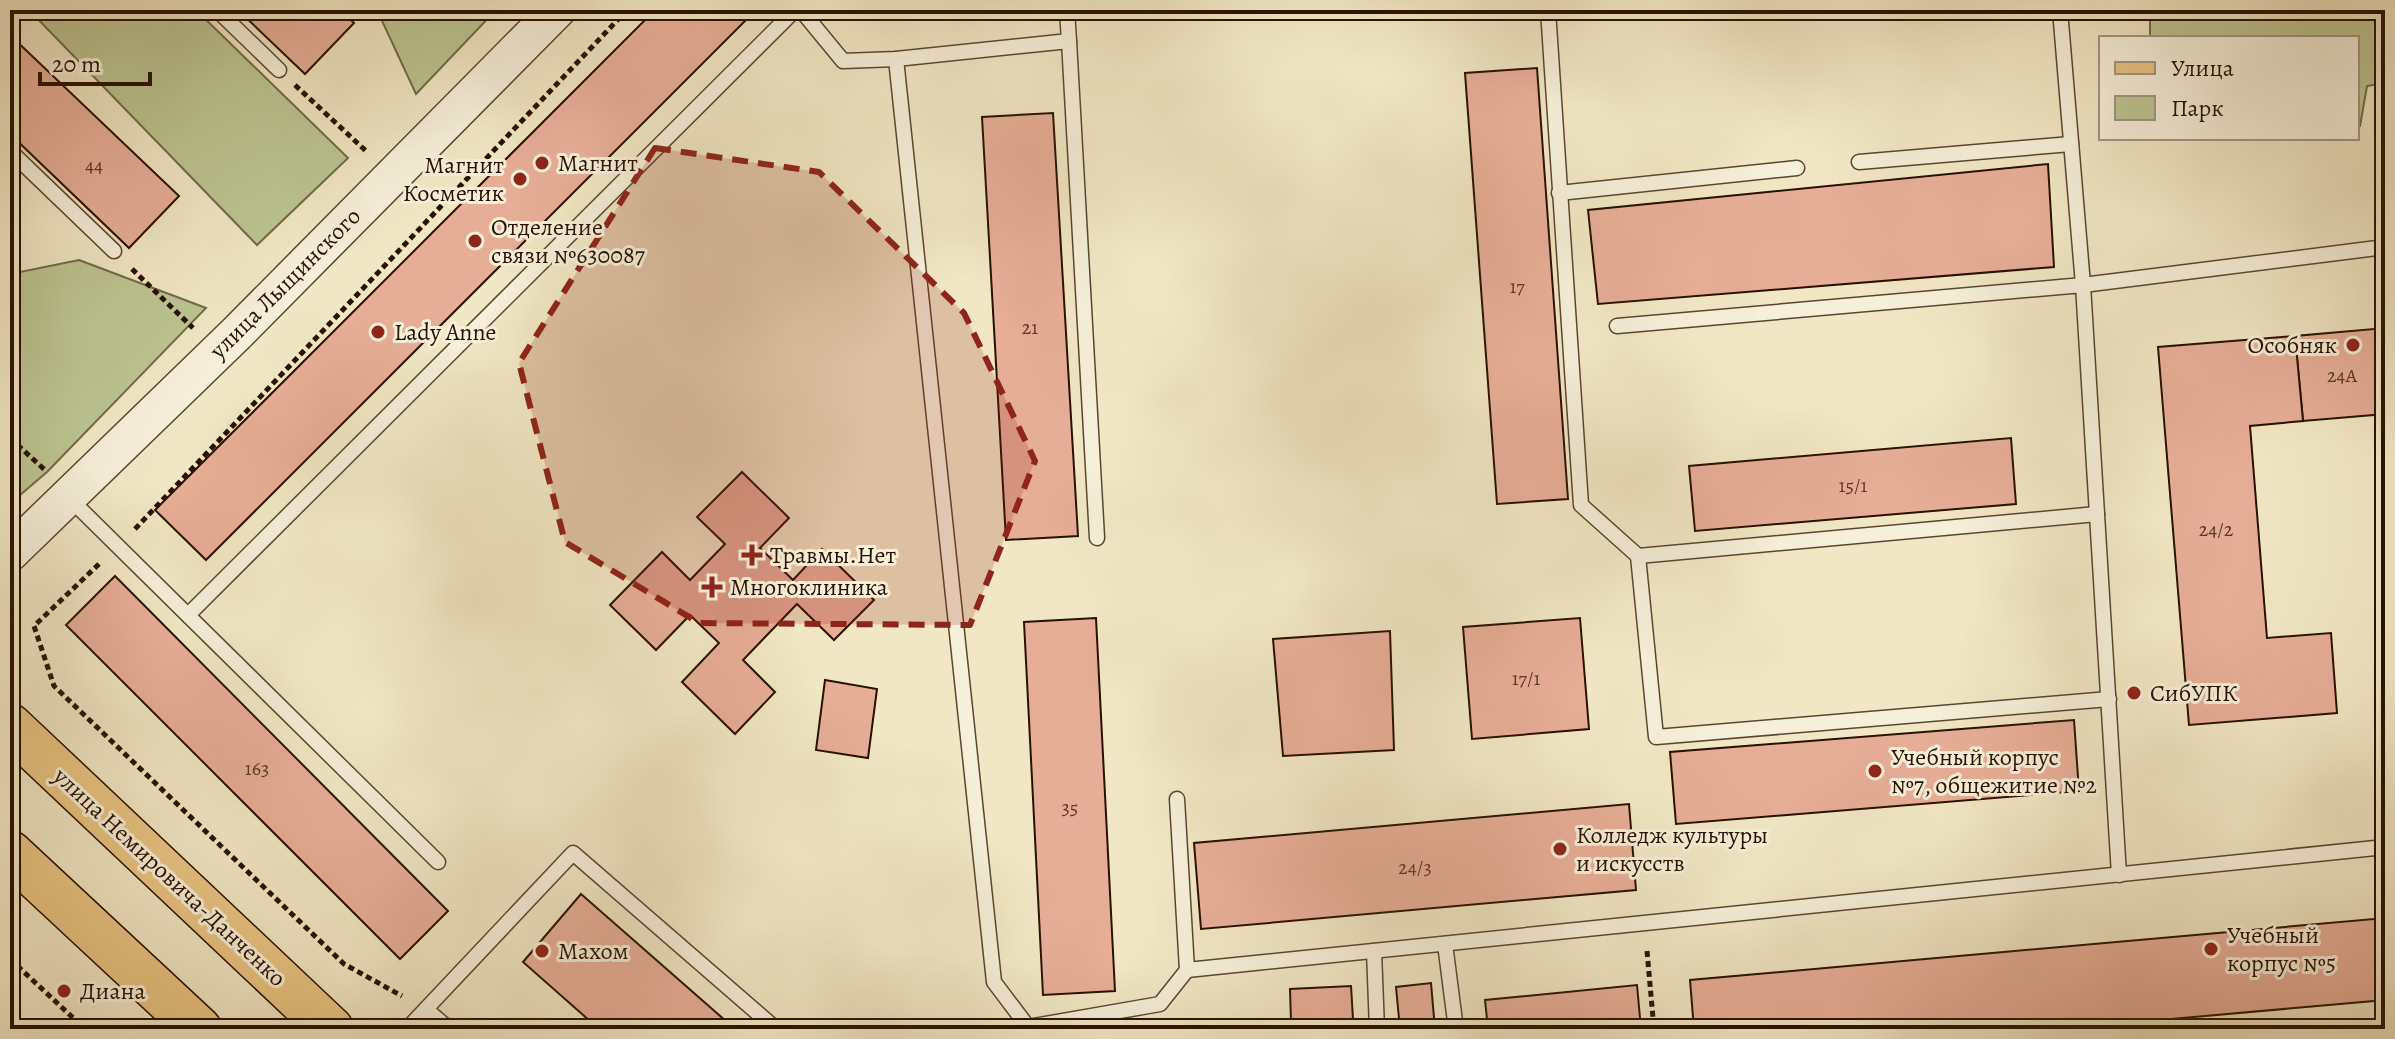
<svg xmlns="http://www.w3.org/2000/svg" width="2395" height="1039" font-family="Alegreya,serif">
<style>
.green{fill:#bcc592;stroke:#726b49;stroke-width:2}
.building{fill:#e7ae97;stroke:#291100;stroke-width:2}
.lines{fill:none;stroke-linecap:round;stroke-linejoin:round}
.service-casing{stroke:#5b4631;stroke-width:17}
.tertiary-casing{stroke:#5b4631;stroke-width:39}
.primary-casing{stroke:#291100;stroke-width:47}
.path{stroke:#291100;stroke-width:5;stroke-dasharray:6 4;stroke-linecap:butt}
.service{stroke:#f6efd9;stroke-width:14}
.tertiary{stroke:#f6efd9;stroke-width:36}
.primary{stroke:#e8c482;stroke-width:44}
.marked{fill:#8f2418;fill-opacity:0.2;stroke:#8f2418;stroke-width:6;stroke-dasharray:16 10;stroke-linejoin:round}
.poi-dot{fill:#8f2418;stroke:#f6efd9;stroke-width:3}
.labels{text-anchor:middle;stroke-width:6;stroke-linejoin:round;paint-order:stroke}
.number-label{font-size:20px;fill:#583826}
.poi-label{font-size:24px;fill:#291100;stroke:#f6efd9;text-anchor:start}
.street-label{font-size:24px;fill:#291100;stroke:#f6efd9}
</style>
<rect width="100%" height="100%" fill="#f1e7c4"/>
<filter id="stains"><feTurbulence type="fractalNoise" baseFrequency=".0025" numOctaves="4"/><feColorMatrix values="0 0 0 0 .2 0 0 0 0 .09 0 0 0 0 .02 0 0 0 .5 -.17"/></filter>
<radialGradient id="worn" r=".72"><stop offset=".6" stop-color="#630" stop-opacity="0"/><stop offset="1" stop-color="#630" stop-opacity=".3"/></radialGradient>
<!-- green -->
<g class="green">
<polygon points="29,10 196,10 348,158 257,245"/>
<polygon points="377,10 496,10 416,94"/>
<polygon points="2150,10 2385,10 2385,83 2367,86 2360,126 2357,127 2357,38 2150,38"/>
<polygon points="79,260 206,308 47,472 13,501 10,479 10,274"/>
</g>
<!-- building -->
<g class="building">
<polygon points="238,10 341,10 354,23 305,74"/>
<polygon points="655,10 756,10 206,560 155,510"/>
<polygon points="10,35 179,196 129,248 10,134"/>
<polygon points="1537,68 1568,499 1497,504 1465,73"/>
<polygon points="1053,113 1078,536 1006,540 982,117"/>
<polygon points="2048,164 2054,267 1598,304 1588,210"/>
<polygon points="2385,328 2385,414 2303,421 2295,336"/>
<polygon points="2295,336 2303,421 2250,426 2267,638 2331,633 2337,713 2189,725 2158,347"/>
<polygon points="2011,438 2016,504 1695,531 1689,466"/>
<polygon points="742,472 789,518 760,548 793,580 822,549 874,600 834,640 797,604 743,660 775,692 735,734 682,682 719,643 690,615 656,650 610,605 662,552 690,580 725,544 697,517"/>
<polygon points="115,576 448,911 400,959 66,625"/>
<polygon points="1096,618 1115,991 1043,995 1024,622"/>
<polygon points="1580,618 1589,729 1472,739 1463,627"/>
<polygon points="1390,631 1394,750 1283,756 1273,639"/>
<polygon points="825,680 877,689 868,758 816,750"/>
<polygon points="2074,720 2079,791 1676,824 1670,752"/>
<polygon points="1629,804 1636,890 1201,929 1194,843"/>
<polygon points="581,894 735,1029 599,1029 523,962"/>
<polygon points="2385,918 2385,1000 2059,1029 1694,1029 1690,980"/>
<polygon points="1431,983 1435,1029 1400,1029 1396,987"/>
<polygon points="1637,985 1641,1029 1488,1029 1485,1000"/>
<polygon points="1351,986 1353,1019 1291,1022 1290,989"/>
</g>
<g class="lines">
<!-- service casing -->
<g class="service-casing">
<g id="service">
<polyline points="217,10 279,70"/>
<polyline points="801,10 843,61 896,59 1069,41 1067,10"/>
<polyline points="1548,10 1581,505 1638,556 2097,514"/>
<polyline points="2060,10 2083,285 2385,247"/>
<polyline points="1069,41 1097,538"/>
<polyline points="896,59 994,982 1028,1027 1160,1004 1187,970 1177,799"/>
<polyline points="10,151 114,251"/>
<polyline points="1859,162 2071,144"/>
<polyline points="1559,193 1797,168"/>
<polyline points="1617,326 2083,285 2119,875"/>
<polyline points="68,497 438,862"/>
<polyline points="1638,556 1656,737 2109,699"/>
<polyline points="188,615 795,10"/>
<polyline points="1445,944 1456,1029"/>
<polyline points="1374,951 1377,1029"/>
<polyline points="1187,970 2385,847"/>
<polyline points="427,1010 449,1029"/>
<polyline points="407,1029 573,853 776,1029"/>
</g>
</g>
<!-- tertiary casing -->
<g class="tertiary-casing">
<polyline id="tertiary" points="10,553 236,334 557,10"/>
</g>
<!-- primary casing -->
<g class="primary-casing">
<g id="primary">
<polyline points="10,726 331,1029"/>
<polyline points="10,853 199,1029"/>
</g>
</g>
<!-- path -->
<g class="path">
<polyline points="295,85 366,151"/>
<polyline points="132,269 193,328"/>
<polyline points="10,438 45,470"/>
<polyline points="135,529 627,10"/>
<polyline points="99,564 34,626 54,686 344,964 402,996"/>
<polyline points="1647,951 1654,1029"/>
<polyline points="10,959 85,1029"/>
</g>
<!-- service -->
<use href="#service" class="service"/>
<!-- tertiary -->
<use href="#tertiary" class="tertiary"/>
<!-- primary -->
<use href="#primary" class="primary"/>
</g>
<!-- marked area -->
<path class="marked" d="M 655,148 L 819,172 L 964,313 L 1035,461 L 970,625 L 699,623 L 565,542 L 519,363 Z"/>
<!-- markers -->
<g class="poi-dot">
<circle cx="542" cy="163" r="8"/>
<circle cx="520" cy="179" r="8"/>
<circle cx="475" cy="241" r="8"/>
<circle cx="378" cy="332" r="8"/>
<circle cx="2353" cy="345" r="8"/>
<path d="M748 543h8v8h8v8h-8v8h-8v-8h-8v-8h8z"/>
<path d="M708 575h8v8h8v8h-8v8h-8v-8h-8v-8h8z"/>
<circle cx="2134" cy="693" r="8"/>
<circle cx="1875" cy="771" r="8"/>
<circle cx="1560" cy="849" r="8"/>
<circle cx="2211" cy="949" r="8"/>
<circle cx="542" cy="951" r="8"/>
<circle cx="64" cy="991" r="8"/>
</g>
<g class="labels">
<!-- number labels -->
<g class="number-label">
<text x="94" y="172">44</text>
<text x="1517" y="293">17</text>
<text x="1030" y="334">21</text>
<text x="2342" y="382">24А</text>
<text x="1853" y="492">15/1</text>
<text x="2216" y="536">24/2</text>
<text x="1526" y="685">17/1</text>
<text x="257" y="775">163</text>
<text x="1070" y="814">35</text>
<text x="1415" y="874">24/3</text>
</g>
<!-- poi labels -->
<g class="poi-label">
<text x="558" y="171">Магнит</text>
<text x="504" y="173" text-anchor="end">Магнит<tspan x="504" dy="28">Косметик</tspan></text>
<text x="491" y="235">Отделение<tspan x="491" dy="28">связи №630087</tspan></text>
<text x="394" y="340">Lady Anne</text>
<text x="2337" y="353" text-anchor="end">Особняк</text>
<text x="770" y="563">Травмы.Нет</text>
<text x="730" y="595">Многоклиника</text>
<text x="2150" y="701">СибУПК</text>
<text x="1891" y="765">Учебный корпус<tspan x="1891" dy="28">№7, общежитие №2</tspan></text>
<text x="1576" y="843">Колледж культуры<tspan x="1576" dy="28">и искусств</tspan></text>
<text x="2227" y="943">Учебный<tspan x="2227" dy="28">корпус №5</tspan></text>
<text x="558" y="959">Махом</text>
<text x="80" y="999">Диана</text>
</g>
<!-- street labels -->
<g class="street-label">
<text transform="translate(285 283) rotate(-45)" y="8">улица Лыщинского</text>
<text transform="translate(170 877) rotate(43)" y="8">улица Немировича-Данченко</text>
</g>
</g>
<!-- margin -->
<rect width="2395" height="1039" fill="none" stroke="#f1e7c4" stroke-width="40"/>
<rect x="12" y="12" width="2371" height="1015" fill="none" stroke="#291100" stroke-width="4"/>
<rect x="20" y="20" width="2355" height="999" fill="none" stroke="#291100" stroke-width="2"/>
<!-- legend -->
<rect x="2099" y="36" width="260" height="104" fill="#f6efd9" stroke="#a49682" stroke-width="2"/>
<rect x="2115" y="62" width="40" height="12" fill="#e8c482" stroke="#a49682" stroke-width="2"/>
<text x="2171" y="76" font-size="24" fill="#291100">Улица</text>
<rect x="2115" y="96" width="40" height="24" fill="#bcc592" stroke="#a49682" stroke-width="2"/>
<text x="2171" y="116" font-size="24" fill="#291100">Парк</text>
<!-- scale -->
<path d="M40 72v12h110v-12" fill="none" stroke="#291100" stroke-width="4"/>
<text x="52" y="72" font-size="24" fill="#291100" stroke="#f6efd9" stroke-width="6" paint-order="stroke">20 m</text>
<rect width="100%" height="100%" filter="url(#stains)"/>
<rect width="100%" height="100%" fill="url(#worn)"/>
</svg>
